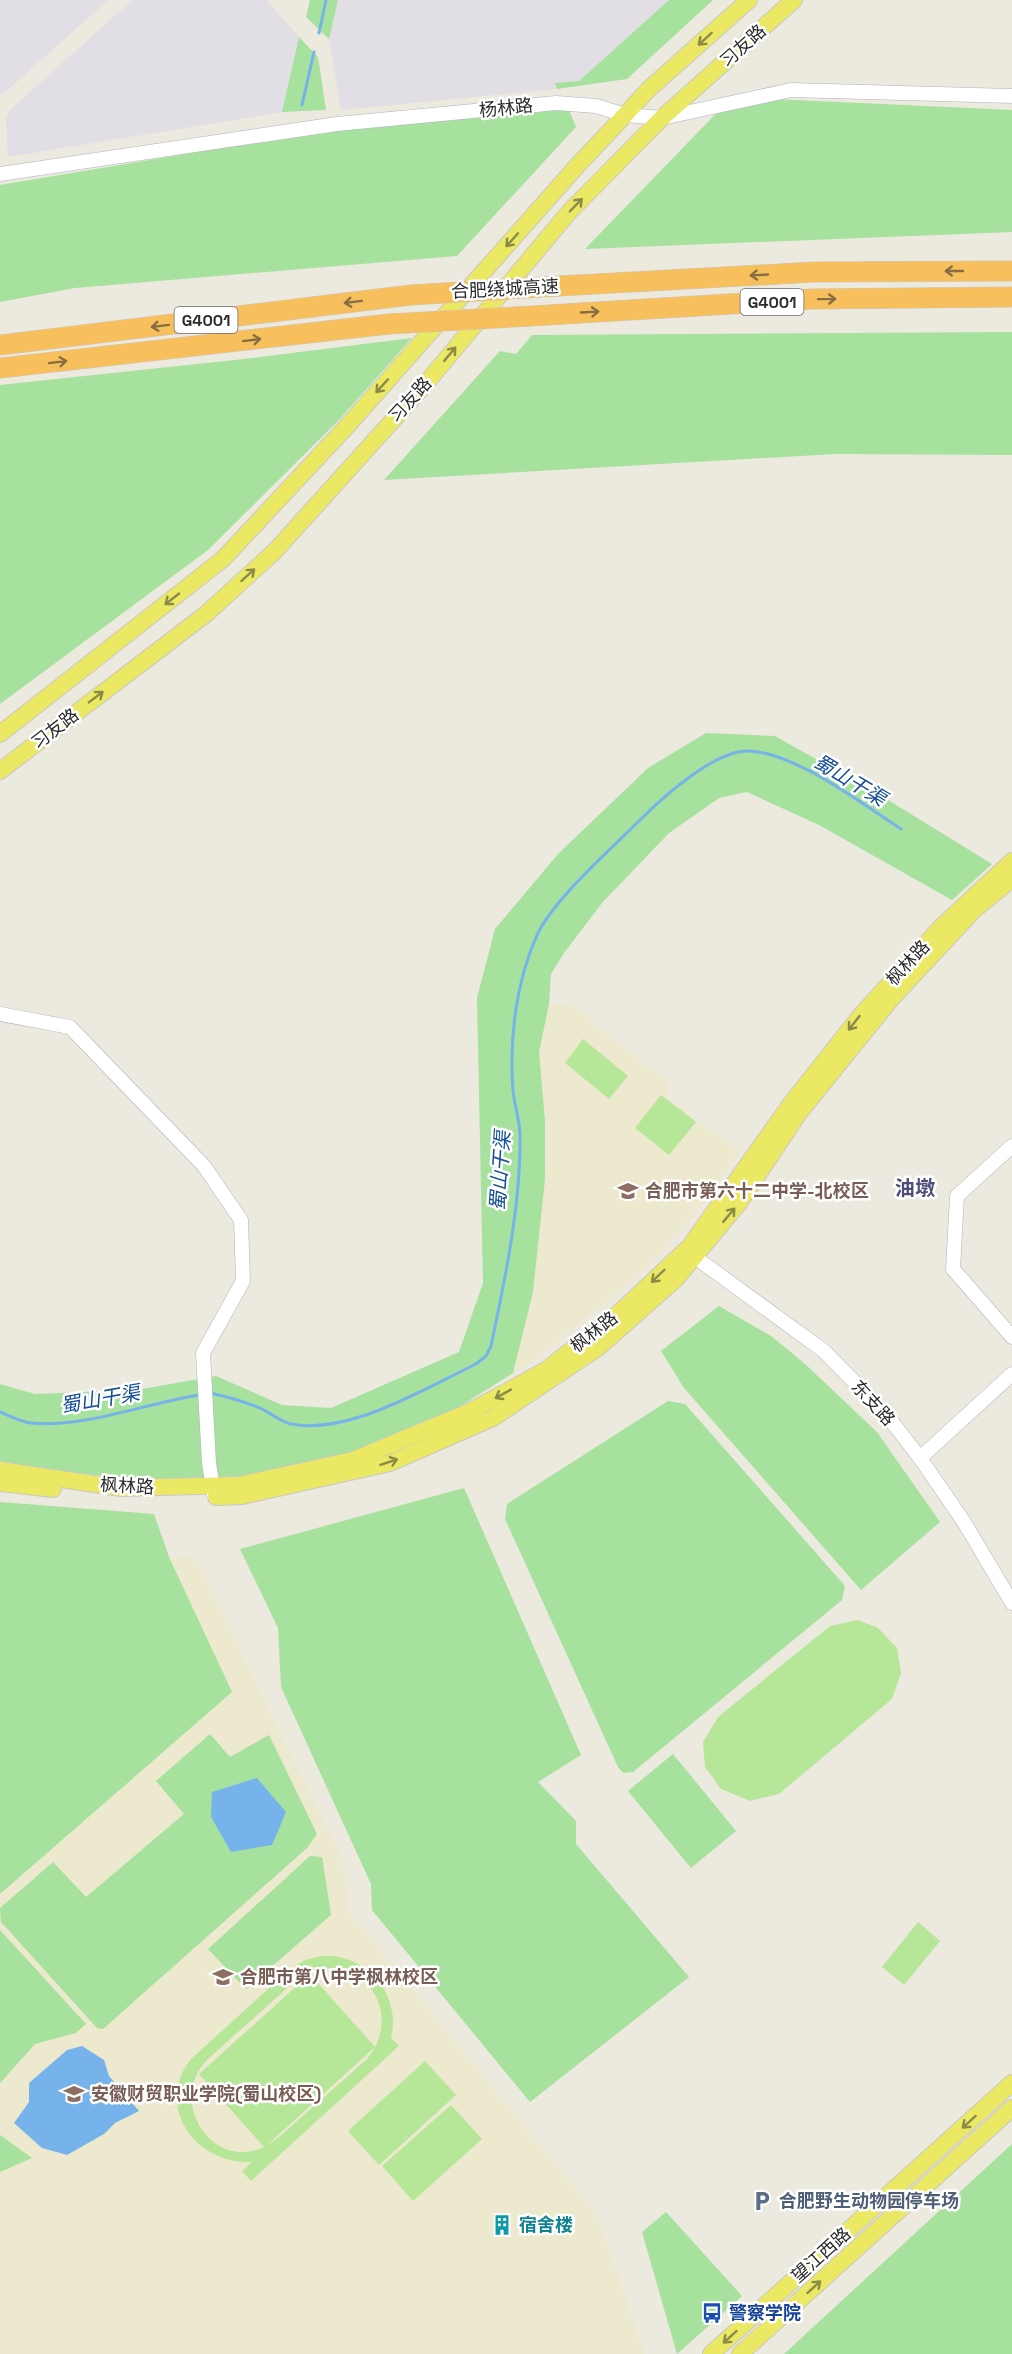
<svg xmlns="http://www.w3.org/2000/svg" width="1012" height="2354" font-family="'Space Grotesk','Noto Sans SC',sans-serif">
<style>
.industrial{fill:#e1dee5}
.education{fill:#ede9ce}
.green{fill:#a6e19d}
.pitch{fill:#b6e799;fill-rule:evenodd}
.water{fill:#75b3ea}
.lines{fill:none;stroke-linecap:round;stroke-linejoin:round}
.stream{stroke:#75b3ea;stroke-width:3}
.minor-casing{stroke:#b1b1be;stroke-width:15}
.major-casing{stroke:#c8c8c8;stroke-width:18}
.highway-casing{stroke:#c8c8c8;stroke-width:21}
.minor{stroke:#fff;stroke-width:14}
.major{stroke:#ebe864;stroke-width:16}
.highway{stroke:#f8c05d;stroke-width:20}
.highway-bridge-casing{stroke:#c8c8c8;stroke-width:21;stroke-linecap:butt}
.highway-bridge{stroke:#f8c05d;stroke-width:20}
.oneway{stroke:#8b8a48}
.oneway2{stroke:#876e42}
.labels{text-anchor:middle;stroke-width:5;stroke-linejoin:round;paint-order:stroke}
.shield{fill:#fff;stroke:#6b6b6b;stroke-width:1.5}
.shield-label{font-size:16px;font-weight:bold;fill:#2b2b2b}
.street-label{font-size:18px;fill:#2b2b2b;stroke:#fff}
.education-label{font-size:18px;font-weight:bold;fill:#785e54;stroke:#fff;text-anchor:start}
.service-label{font-size:18px;font-weight:bold;fill:#4e5e75;stroke:#fff;text-anchor:start}
.culture-label{font-size:18px;font-weight:bold;fill:#0d838f;stroke:#fff;text-anchor:start}
.transit-label{font-size:18px;font-weight:bold;fill:#164399;stroke:#fff;text-anchor:start}
.water-label{font-size:20px;font-style:italic;fill:#134e97;stroke:#fff}
.neighbourhood-label{font-size:20px;font-weight:bold;fill:#4e4d7a;stroke:#fff}
</style>
<rect width="100%" height="100%" fill="#ece9de"/>
<!-- industrial -->
<g class="industrial">
<polygon points="0,0 108,0 3,94 0,94"/>
<polygon points="132,0 266,0 299,37 282,112 8,157 6,119 10,110"/>
<polygon points="338,0 669,0 579,81 556,83 557,89 341,110 329,39"/>
</g>
<!-- education -->
<g class="education">
<polygon points="549,1004 571,1005 667,1082 669,1098 739,1152 704,1202 666,1247 639,1274 537,1359 513,1373 533,1292 545,1179 545,1121 539,1052"/>
<polygon points="169,1557 195,1557 341,1856 345,1875 347,1909 598,2216 645,2354 0,2354 0,1894 231,1692"/>
</g>
<!-- green -->
<g class="green">
<polygon points="310,0 338,0 329,39 306,17"/>
<polygon points="669,0 713,0 627,79 557,89 555,83 579,81"/>
<polygon points="299,37 318,57 326,110 282,112"/>
<polygon points="732,97 1012,110 1012,232 585,249"/>
<polygon points="540,108 569,110 576,127 457,256 75,288 0,302 0,185 371,123"/>
<polygon points="1012,332 1012,455 835,454 384,480 500,351 516,354 532,335"/>
<polygon points="412,338 339,420 208,550 0,704 0,385 244,359"/>
<polygon points="706,733 775,736 880,795 992,864 952,900 819,825 747,792 719,798 669,833 602,903 564,953 551,974 549,1004 539,1052 545,1121 545,1179 533,1292 513,1373 443,1417 346,1454 241,1476 180,1479 103,1476 0,1463 0,1384 35,1394 136,1390 216,1376 282,1405 331,1408 459,1352 483,1283 477,998 495,929 558,854 648,768"/>
<polygon points="719,1306 771,1336 804,1363 877,1432 940,1522 861,1590 684,1388 661,1351"/>
<polygon points="668,1401 685,1404 845,1586 842,1600 633,1772 623,1773 618,1767 505,1519 507,1504"/>
<polygon points="464,1488 581,1755 538,1782 576,1821 576,1844 689,1977 530,2102 372,1910 371,1884 281,1687 278,1628 240,1549"/>
<polygon points="0,1502 154,1514 169,1557 232,1692 0,1894"/>
<polygon points="210,1734 230,1757 269,1735 317,1834 307,1848 103,2029 97,2028 1,1922 0,1908 53,1862 86,1897 184,1814 156,1781"/>
<polygon points="673,1754 736,1831 691,1868 628,1791"/>
<polygon points="310,1856 322,1857 331,1915 246,1989 208,1949"/>
<polygon points="0,1930 86,2024 76,2033 35,2044 0,2083"/>
<polygon points="0,2135 32,2158 0,2172"/>
<polygon points="1012,2144 1012,2354 784,2354"/>
<polygon points="666,2212 742,2296 677,2354 642,2232"/>
</g>
<!-- pitch -->
<g class="pitch">
<polygon points="583,1039 628,1076 609,1099 565,1063"/>
<polygon points="661,1095 696,1122 669,1155 635,1128"/>
<polygon points="858,1620 878,1628 897,1648 901,1673 892,1699 779,1794 750,1801 721,1789 705,1767 703,1742 718,1717 830,1626"/>
<polygon points="918,1922 940,1941 904,1985 882,1967"/>
<path d="M 321,1956 C 366,1953 402,1994 391,2038 L 399,2046 L 251,2181 L 242,2171 L 252,2162 C 197,2165 153,2107 191,2059 L 290,1969 L 305,1960 ZM 324,1968 C 376,1966 399,2021 367,2059 L 279,2137 L 266,2146 L 375,2047 L 310,1974 L 199,2074 L 264,2147 C 212,2172 166,2100 208,2059 L 296,1980 L 310,1972 Z"/>
<polygon points="425,2061 456,2095 379,2165 348,2131"/>
<polygon points="451,2105 482,2139 413,2201 382,2166"/>
</g>
<!-- water -->
<g class="water">
<polygon points="257,1778 286,1812 272,1845 231,1852 211,1817 212,1792"/>
<polygon points="82,2046 104,2060 109,2076 139,2111 115,2123 104,2134 67,2155 42,2148 14,2123 29,2102 29,2083 67,2050"/>
</g>
<g class="lines">
<!-- stream -->
<g class="stream">
<polyline points="319,33 326,0"/>
<polyline points="302,105 314,52"/>
<path d="M 210,1393 C 228,1397 246,1402 262,1409 C 272,1414 281,1422 291,1424 C 349,1435 424,1389 476,1364 L 486,1356 L 491,1346 C 505,1280 521,1203 520,1135 C 520,1120 514,1105 513,1090 C 509,1039 516,982 537,935 C 554,899 610,850 640,820 C 662,798 716,749 749,751 C 796,753 861,803 901,829"/>
<path d="M 0,1412 C 10,1416 21,1422 31,1423 C 86,1428 146,1403 200,1395"/>
</g>
<!-- minor casing -->
<g class="minor-casing">
<g id="minor">
<polyline points="0,174 337,124 556,103 596,106 625,115 662,118 791,90 1012,96"/>
<polyline points="0,1014 70,1027 204,1166 241,1220 243,1281 203,1353 209,1463 214,1495"/>
<polyline points="1012,1146 957,1196 953,1269 1012,1337"/>
<polyline points="688,1252 824,1351 885,1413 920,1458 964,1522 1012,1603"/>
<polyline points="920,1458 1012,1374"/>
</g>
</g>
<!-- major casing -->
<g class="major-casing">
<g id="major">
<polyline points="0,734 223,559 349,424 577,166 625,115 649,89 749,0"/>
<polyline points="0,771 206,614 275,551 422,388 570,211 662,118 794,0"/>
<polyline points="0,1470 121,1488 239,1485 353,1460 469,1412 546,1370 621,1311 690,1246 793,1101 861,1015 942,926 1012,861"/>
<polyline points="0,1483 53,1489"/>
<polyline points="216,1497 242,1496 390,1463 493,1418 599,1347 676,1279 739,1203 799,1113 892,998 974,910 1012,879"/>
<polyline points="711,2354 1012,2083"/>
<polyline points="740,2354 1012,2108"/>
</g>
</g>
<!-- highway casing -->
<g class="highway-casing">
<g id="highway">
<polyline points="559,286 815,272 1012,271"/>
<polyline points="532,316 811,299 1012,297"/>
<polyline points="0,345 411,295"/>
<polyline points="0,368 389,324"/>
</g>
</g>
<!-- minor -->
<use href="#minor" class="minor"/>
<!-- major -->
<use href="#major" class="major"/>
<!-- highway -->
<use href="#highway" class="highway"/>
<!-- highway-bridge casing -->
<g class="highway-bridge-casing">
<g id="highway-bridge">
<polyline points="411,295 559,286"/>
<polyline points="389,324 532,316"/>
</g>
</g>
<!-- highway-bridge -->
<use href="#highway-bridge" class="highway-bridge"/>
</g>
<!-- one-way arrows -->
<defs><path id="oneway-shaft" d="M-6 0H5M1.5-3L5.5 0L1.5 3" fill="none" stroke-width="1.6" stroke-linecap="round" stroke-linejoin="round" transform="scale(1.5)"/></defs>
<g class="oneway">
<use href="#oneway-shaft" transform="translate(705 39) rotate(138)"/>
<use href="#oneway-shaft" transform="translate(576 205) rotate(-46)"/>
<use href="#oneway-shaft" transform="translate(512 240) rotate(132)"/>
<use href="#oneway-shaft" transform="translate(450 354) rotate(-50)"/>
<use href="#oneway-shaft" transform="translate(382 386) rotate(132)"/>
<use href="#oneway-shaft" transform="translate(248 575) rotate(-42)"/>
<use href="#oneway-shaft" transform="translate(172 599) rotate(142)"/>
<use href="#oneway-shaft" transform="translate(96 697) rotate(-37)"/>
<use href="#oneway-shaft" transform="translate(854 1023) rotate(128)"/>
<use href="#oneway-shaft" transform="translate(729 1215) rotate(-50)"/>
<use href="#oneway-shaft" transform="translate(658 1276) rotate(136)"/>
<use href="#oneway-shaft" transform="translate(503 1394) rotate(151)"/>
<use href="#oneway-shaft" transform="translate(389 1462) rotate(-18)"/>
<use href="#oneway-shaft" transform="translate(969 2122) rotate(138)"/>
<use href="#oneway-shaft" transform="translate(814 2287) rotate(-42)"/>
<use href="#oneway-shaft" transform="translate(730 2337) rotate(138)"/>
</g>
<g class="oneway2">
<use href="#oneway-shaft" transform="translate(954 271) rotate(180)"/>
<use href="#oneway-shaft" transform="translate(759 275) rotate(177)"/>
<use href="#oneway-shaft" transform="translate(827 299) rotate(-1)"/>
<use href="#oneway-shaft" transform="translate(353 302) rotate(173)"/>
<use href="#oneway-shaft" transform="translate(590 312) rotate(-3)"/>
<use href="#oneway-shaft" transform="translate(160 326) rotate(173)"/>
<use href="#oneway-shaft" transform="translate(252 340) rotate(-7)"/>
<use href="#oneway-shaft" transform="translate(58 362) rotate(-7)"/>
</g>
<!-- icons -->
<defs>
<g id="school-bare" transform="scale(1.62)"><path d="M0-5L7-2L0 1L-7-2ZM-4 1L0 2.5L4 1V4Q0 6-4 4Z" fill="#8d6e63" stroke="#fff" stroke-width="2.5" paint-order="stroke"/></g>
<g id="university-bare" transform="scale(1.62)"><path d="M0-5L7-2L0 1L-7-2ZM-4 1L0 2.5L4 1V4Q0 6-4 4Z" fill="#8d6e63" stroke="#fff" stroke-width="2.5" paint-order="stroke"/></g>
<g id="parking-bare" transform="scale(1.62)"><path d="M-3.5-5.5H1a3.5 3.5 0 0 1 0 7H-1V5.5H-3.5ZM-1-3.4V-.6H.8a1.4 1.4 0 0 0 0-2.8Z" fill="#5c6f8a" stroke="#fff" stroke-width="2.5" paint-order="stroke"/></g>
<g id="building-bare" transform="scale(1.62)"><path d="M-4-6H4V6H1V3H-1V6H-4ZM-2.5-4.3h1.7v1.8h-1.7ZM.8-4.3h1.7v1.8H.8ZM-2.5-1h1.7V.8h-1.7ZM.8-1h1.7V.8H.8Z" fill="#0f9aa8" stroke="#fff" stroke-width="2.5" paint-order="stroke"/></g>
<g id="bus-bare" transform="scale(1.62)"><path d="M-5-6H5V4H4V6H2V4H-2V6H-4V4H-5ZM-3.5-4V0h7V-4ZM-3.5 1.2v1.5H-2V1.2ZM2 1.2v1.5H3.5V1.2Z" fill="#1a4fb4" stroke="#fff" stroke-width="2.5" paint-order="stroke"/></g>
</defs>
<g fill-rule="evenodd">
<use href="#school-bare" x="628" y="1191"/>
<use href="#school-bare" x="223" y="1977"/>
<use href="#university-bare" x="74" y="2094"/>
<use href="#parking-bare" x="762" y="2201"/>
<use href="#building-bare" x="502" y="2225"/>
<use href="#bus-bare" x="712" y="2313"/>
</g>
<g class="labels">
<!-- shield labels -->
<g class="shield">
<rect x="740.5" y="289" width="63" height="26" rx="4.5"/>
<rect x="174.5" y="307" width="63" height="26" rx="4.5"/>
</g>
<g class="shield-label">
<text x="772" y="308">G4001</text>
<text x="206" y="326">G4001</text>
</g>
<!-- street labels -->
<g class="street-label">
<text transform="translate(743 46) rotate(-42)" y="6">习友路</text>
<text transform="translate(506 108) rotate(-6)" y="6">杨林路</text>
<text transform="translate(505 289) rotate(-3)" y="6">合肥绕城高速</text>
<text transform="translate(410 400) rotate(-48)" y="6">习友路</text>
<text transform="translate(55 729) rotate(-38)" y="6">习友路</text>
<text transform="translate(908 963) rotate(-47)" y="6">枫林路</text>
<text transform="translate(594 1332) rotate(-38)" y="6">枫林路</text>
<text transform="translate(873 1403) rotate(47)" y="6">东支路</text>
<text transform="translate(127 1486) rotate(3)" y="6">枫林路</text>
<text transform="translate(821 2255) rotate(-42)" y="6">望江西路</text>
</g>
<!-- education labels -->
<g class="education-label">
<text x="645" y="1197">合肥市第六十二中学-北校区</text>
<text x="240" y="1983">合肥市第八中学枫林校区</text>
<text x="91" y="2100">安徽财贸职业学院(蜀山校区)</text>
</g>
<!-- service labels -->
<g class="service-label">
<text x="779" y="2207">合肥野生动物园停车场</text>
</g>
<!-- culture labels -->
<g class="culture-label">
<text x="519" y="2231">宿舍楼</text>
</g>
<!-- transit labels -->
<g class="transit-label">
<text x="729" y="2319">警察学院</text>
</g>
<!-- water labels -->
<g class="water-label">
<text transform="translate(850 780) rotate(31)" y="7">蜀山干渠</text>
<text transform="translate(500 1171) rotate(-86)" y="7">蜀山干渠</text>
<text transform="translate(100 1399) rotate(-10)" y="7">蜀山干渠</text>
</g>
<!-- neighbourhood labels -->
<g class="neighbourhood-label">
<text x="915" y="1195">油墩</text>
</g>
</g>
</svg>
